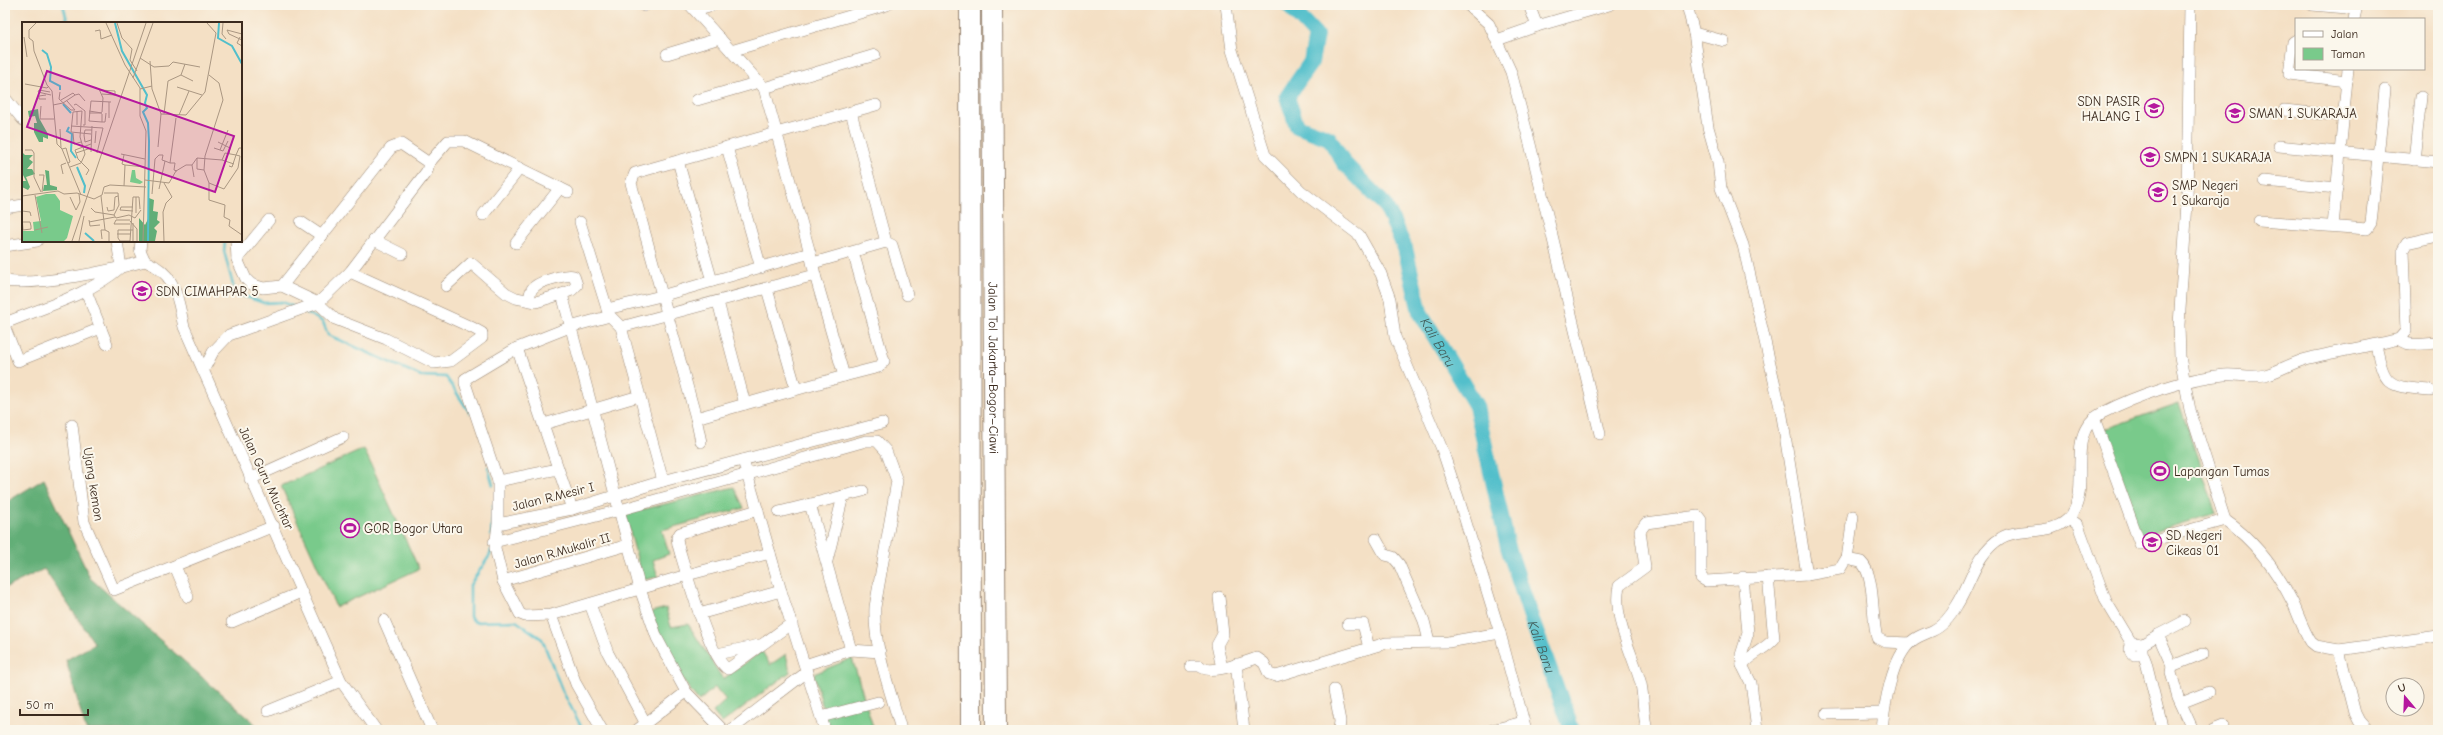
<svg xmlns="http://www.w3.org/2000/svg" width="2443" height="735" font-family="'Comic Neue',sans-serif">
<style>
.green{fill:#79ca8b;stroke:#5a7a54}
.forest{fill:#62ae77;stroke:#4e6c4a}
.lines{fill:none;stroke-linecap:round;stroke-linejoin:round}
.stream{stroke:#52bfcb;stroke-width:2.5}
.river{stroke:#52bfcb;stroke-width:16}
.street-casing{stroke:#988572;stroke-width:12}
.highway-casing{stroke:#988572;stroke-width:22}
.street{stroke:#fff;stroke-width:11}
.highway{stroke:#fff;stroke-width:20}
.labels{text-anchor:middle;stroke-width:4;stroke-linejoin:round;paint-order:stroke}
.poi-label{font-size:13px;fill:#3b2a1e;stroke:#fbf7ec;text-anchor:start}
.street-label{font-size:13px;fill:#3b2a1e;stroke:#fbf7ec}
.water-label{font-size:14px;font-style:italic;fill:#435e5b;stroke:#fbf7ec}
.inset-river{fill:none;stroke:#52bfcb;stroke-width:2}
.inset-road{fill:none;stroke:#aa9782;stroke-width:1}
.view{fill:#b5179e;fill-opacity:0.15;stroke:#b5179e;stroke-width:2}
.inset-edge{fill:none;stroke:#3b2a1e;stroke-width:2}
</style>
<rect width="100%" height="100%" fill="#fbf7ec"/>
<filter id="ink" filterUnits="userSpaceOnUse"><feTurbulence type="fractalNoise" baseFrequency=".025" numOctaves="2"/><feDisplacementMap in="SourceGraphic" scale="8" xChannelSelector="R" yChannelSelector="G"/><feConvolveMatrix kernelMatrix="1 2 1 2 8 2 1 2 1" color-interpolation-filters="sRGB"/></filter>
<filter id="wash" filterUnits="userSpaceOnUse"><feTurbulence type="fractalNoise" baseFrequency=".012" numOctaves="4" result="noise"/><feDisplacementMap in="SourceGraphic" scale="16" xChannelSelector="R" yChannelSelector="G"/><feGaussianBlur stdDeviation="0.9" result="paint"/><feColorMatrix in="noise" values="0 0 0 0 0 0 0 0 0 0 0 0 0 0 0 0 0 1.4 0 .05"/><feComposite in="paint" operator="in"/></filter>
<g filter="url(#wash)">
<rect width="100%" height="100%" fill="#f4e0c5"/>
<!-- green -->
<g class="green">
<polygon points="2179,403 2216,513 2140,536 2102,430"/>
<polygon points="364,449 419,569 336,607 281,486"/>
<polygon points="734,487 744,508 662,530 669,554 653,560 658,577 643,580 625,514"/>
<path d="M 666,608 L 671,627 L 688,624 L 723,679 L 762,651 L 770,665 L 786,654 L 790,672 L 722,723 L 713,712 L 726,700 L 715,687 L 699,701 C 677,676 662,644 651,612 Z"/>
<polygon points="852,658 874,730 829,730 814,674"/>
</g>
<!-- forest -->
<polygon class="forest" points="44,479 90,578 262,730 86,730 66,660 95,644 44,569 5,588 5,503"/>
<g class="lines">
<!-- stream -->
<g class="stream">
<polyline points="63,5 68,23"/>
<polyline points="225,241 224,251 235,293 264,303 282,302 294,307"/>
<polyline points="305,312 323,322 328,335 421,376 446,377 470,413"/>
<polyline points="488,467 493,485"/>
<polyline points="491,535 493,506"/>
<polyline points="491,550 490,555 470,585 470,617 475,622 516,621 542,639 562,690 583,730"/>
</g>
<!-- river -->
<path class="river" id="s1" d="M 1288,5 L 1316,35 L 1311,62 L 1287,97 L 1297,126 L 1329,138 L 1344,163 L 1385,205 L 1405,248 L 1420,312 L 1476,406 L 1508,547 L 1534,626 L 1572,730"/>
</g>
</g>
<g filter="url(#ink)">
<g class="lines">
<!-- street casing -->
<g class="street-casing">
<g id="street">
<polyline points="690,5 764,88 810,253"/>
<polyline points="1226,5 1232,50 1265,155 1301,191 1359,235 1381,274 1390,299 1395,337 1442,449 1459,500 1500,633 1526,730"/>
<polyline points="1468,5 1489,24 1511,72 1530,144 1600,434"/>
<polyline points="1529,5 1537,26"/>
<polyline points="1687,5 1694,33 1724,41"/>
<polyline points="2190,5 2187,203 2179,325 2180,357 2190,410 2225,520"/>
<polyline points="2312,5 2347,8"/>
<polyline points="2347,5 2347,8 2356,10 2354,19"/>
<polyline points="644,6 646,5"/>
<polyline points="695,10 713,5"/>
<polyline points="1497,40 1537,26 1609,5"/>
<polyline points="2296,40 2293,42 2289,74 2347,81"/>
<polyline points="731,51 887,5"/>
<polyline points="667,54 720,38"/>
<polyline points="764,88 875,55"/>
<polyline points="5,98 23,120"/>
<polyline points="697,100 759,82"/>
<polyline points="2284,110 2343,116"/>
<polyline points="851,112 886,242 892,245 907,295"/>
<polyline points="2279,146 2438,162"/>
<polyline points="727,147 761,268"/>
<polyline points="2414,160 2421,97"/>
<polyline points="678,161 712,281"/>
<polyline points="429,163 448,141 464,141 568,192"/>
<polyline points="2264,181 2337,188"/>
<polyline points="5,208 23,205"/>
<polyline points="483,215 520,168"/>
<polyline points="2259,221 2367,229 2371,223 2385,90"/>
<polyline points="301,222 322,236"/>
<polyline points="580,222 609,315"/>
<polyline points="2333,226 2348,69"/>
<polyline points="374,240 402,254"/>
<path d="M 141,241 L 140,250 L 145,261 C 177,274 177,297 184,327 L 341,681 L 376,730"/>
<polyline points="236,241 237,259 246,279 251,284 263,288 282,286 318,303 335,319 386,339 434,363 451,361 482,338 482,333 473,328 350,272"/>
<polyline points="516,243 560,188"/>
<polyline points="5,246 37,241"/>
<polyline points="237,259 269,220"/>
<polyline points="813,263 886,242"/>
<polyline points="815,275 844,376 696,418 631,183 635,173 876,105"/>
<path d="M 5,281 C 40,286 109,271 145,261"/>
<polyline points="446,286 471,263 506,293 516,298 536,302 562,294 640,589 657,638 686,692 723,730"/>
<polyline points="767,289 796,389"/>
<polyline points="86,291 107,344"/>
<path d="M 529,299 C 530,294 530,290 534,287 C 540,281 566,274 574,276 L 577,285 L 572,290 L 562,294"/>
<polyline points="718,302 745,404"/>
<polyline points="607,309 661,296 810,253 815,275 621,327"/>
<path d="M 5,323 C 44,307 89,295 121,267 L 117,241"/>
<polyline points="5,328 18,361 101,328"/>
<path d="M 2399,339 C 2408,348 2426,343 2438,343"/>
<path d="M 2376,345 C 2385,388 2388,386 2430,390"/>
<polyline points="517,348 572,509"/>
<polyline points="203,371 213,352 229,335 318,303 350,272 427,171 429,163 401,144 391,148 282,286"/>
<polyline points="844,376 879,367 884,361 853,252"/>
<polyline points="696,418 701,442"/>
<path d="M 2094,418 L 2140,544 L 2225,520 C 2254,540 2277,571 2293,603 C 2299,616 2303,630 2311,642 L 2316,646 L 2339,650 L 2355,713 L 2359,721 L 2367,730"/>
<polyline points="544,424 639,396"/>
<polyline points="72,425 84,522 114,590 274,526"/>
<polyline points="743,460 781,591 825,730"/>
<polyline points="250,479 343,437"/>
<polyline points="498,481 558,469"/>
<polyline points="663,481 882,423"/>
<polyline points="810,504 851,650"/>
<path d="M 758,510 L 680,533 L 677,538 L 678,545 C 685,568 710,660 728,669 L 792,623"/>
<polyline points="779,512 863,491"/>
<polyline points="2069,518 2078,525 2106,601 2132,644"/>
<polyline points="498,524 572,509 663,481 621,327 610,316 570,327 517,348 465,379 465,383 498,481 498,524 495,548 503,581 520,614 525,616 551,615 687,575 770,553"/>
<polyline points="1376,539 1385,555 1393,557 1399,564 1424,621 1429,641"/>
<path d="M 494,542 L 620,510 L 866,441 L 877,441 L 886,451 L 897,481 L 875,607 C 873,648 891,691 901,730"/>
<polyline points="1847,559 1853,516"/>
<polyline points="827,561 843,496"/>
<polyline points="175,566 188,597"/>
<path d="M 1807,575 L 1840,569 L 1846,559 L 1861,562 C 1876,576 1871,618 1877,638 L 1885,642 L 1910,643"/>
<polyline points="1743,577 1748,633 1741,655 1742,665 1751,683 1757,730"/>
<polyline points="503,581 628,545"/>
<polyline points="1219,597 1223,634 1217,645 1222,668"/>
<polyline points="590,604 608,653 646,724"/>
<polyline points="699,614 781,591"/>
<polyline points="551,615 576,684 602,730"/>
<polyline points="384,620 432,730"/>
<polyline points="232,622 301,592"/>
<polyline points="1348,624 1363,624 1369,648"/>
<polyline points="2158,635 2185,621"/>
<circle cx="2136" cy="649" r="6"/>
<polyline points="2141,645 2158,635 2172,666 2171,673 2178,697 2193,730"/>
<polyline points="2339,650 2438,636"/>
<polyline points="2142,652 2146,662 2163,730"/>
<polyline points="717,654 759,645"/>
<polyline points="1236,664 1244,730"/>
<polyline points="805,665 851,650 880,652"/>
<path d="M 1742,665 C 1752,653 1764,650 1774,639 L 1768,577"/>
<path d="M 1191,666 L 1200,666 C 1209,676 1245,662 1257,658 L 1264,663 L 1269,674 L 1276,676 L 1386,643 L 1448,642 L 1500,633"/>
<polyline points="2172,666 2202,654"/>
<polyline points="1334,690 1340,721 1339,730"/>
<polyline points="2181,703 2209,692"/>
<polyline points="268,711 341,681"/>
<polyline points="1826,714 1883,713"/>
<polyline points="821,717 878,702"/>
<polyline points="637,730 686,692"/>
<polyline points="731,730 807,672"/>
<polyline points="1492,730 1523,722"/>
<path d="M 1647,730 C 1643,715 1644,699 1641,684 C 1633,654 1612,618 1619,586 L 1645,567 L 1640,531 L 1646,523 L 1698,516 L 1701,520 L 1701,578 L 1706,581 L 1807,575 L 1782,416 L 1743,245 L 1721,188 L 1718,162 L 1708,127 L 1694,33"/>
<path d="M 1882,730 C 1884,706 1892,657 1912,641 C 1918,636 1925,634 1932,631 C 1943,626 1951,616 1957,605 C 1971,583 1976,553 2001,538 C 2020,526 2056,538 2072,514 C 2092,484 2063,434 2102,413 C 2135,396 2187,378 2224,375 C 2238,374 2251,378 2265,375 C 2278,372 2291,363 2306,359 C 2336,351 2368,347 2399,339 L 2406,331 L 2403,250 L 2407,243 L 2438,236"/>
<polyline points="2213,730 2223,726"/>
</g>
</g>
<!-- highway casing -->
<g class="highway-casing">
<g id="highway">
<polyline points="970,5 971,730"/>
<path id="s2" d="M 992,5 L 996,730"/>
</g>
</g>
<!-- street -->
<use href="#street" class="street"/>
<!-- highway -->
<use href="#highway" class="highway"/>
</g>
</g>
<!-- icons -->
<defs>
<g id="school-ring" transform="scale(1)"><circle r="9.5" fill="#fbf7ec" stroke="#b5179e" stroke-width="1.5"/><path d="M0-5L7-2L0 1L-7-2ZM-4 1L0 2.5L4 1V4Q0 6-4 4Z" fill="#b5179e"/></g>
<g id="university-ring" transform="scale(1)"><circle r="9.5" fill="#fbf7ec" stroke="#b5179e" stroke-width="1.5"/><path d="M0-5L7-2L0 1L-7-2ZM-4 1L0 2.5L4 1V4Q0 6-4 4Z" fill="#b5179e"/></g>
<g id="stadium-ring" transform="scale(1)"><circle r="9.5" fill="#fbf7ec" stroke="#b5179e" stroke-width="1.5"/><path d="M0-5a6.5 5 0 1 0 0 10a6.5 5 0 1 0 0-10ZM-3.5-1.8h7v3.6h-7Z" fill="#b5179e"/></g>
</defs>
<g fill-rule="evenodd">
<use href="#school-ring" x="2154" y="108"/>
<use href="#university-ring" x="2235" y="113"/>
<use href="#school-ring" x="2150" y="157"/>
<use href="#school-ring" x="2158" y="192"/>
<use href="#school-ring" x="142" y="291"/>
<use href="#stadium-ring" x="2160" y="471"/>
<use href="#stadium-ring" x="350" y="528"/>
<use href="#school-ring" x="2152" y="542"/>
</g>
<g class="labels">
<!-- poi labels -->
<g class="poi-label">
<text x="2140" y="106" text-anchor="end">SDN PASIR<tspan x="2140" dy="15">HALANG I</tspan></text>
<text x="2249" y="118">SMAN 1 SUKARAJA</text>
<text x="2164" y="162">SMPN 1 SUKARAJA</text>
<text x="2172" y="190">SMP Negeri<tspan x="2172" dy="15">1 Sukaraja</tspan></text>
<text x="156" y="296">SDN CIMAHPAR 5</text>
<text x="2174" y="476">Lapangan Tumas</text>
<text x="364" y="533">GOR Bogor Utara</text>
<text x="2166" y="540">SD Negeri<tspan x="2166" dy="15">Cikeas 01</tspan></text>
</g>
<!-- street labels -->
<g class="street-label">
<text dy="5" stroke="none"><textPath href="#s2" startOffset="363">Jalan Tol Jakarta–Bogor–Ciawi</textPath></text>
<text transform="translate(267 478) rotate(65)" y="5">Jalan Guru Muchtar</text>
<text transform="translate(94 484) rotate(81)" y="5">Ujang kemon</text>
<text transform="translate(553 496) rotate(-14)" y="5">Jalan R.Mesir I</text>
<text transform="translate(562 550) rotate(-16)" y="5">Jalan R.Mukalir II</text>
</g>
<!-- water labels -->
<g class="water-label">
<text dy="5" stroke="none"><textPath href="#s1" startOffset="412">Kali Baru</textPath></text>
<text dy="5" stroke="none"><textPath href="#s1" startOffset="736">Kali Baru</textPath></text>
</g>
</g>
<!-- overview -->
<g transform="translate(22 22)">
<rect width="220" height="220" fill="#f4e0c5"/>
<path d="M 110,148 L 113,148 L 114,156 L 121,160 L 118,162 L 108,160 ZM 24,172 L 33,172 L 38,179 L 38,188 L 51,194 L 45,216 L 42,219 L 0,219 L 0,209 L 12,209 L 11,200 L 19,199 L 14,175 Z" fill="#79ca8b"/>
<path d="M 16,87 L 17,96 L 26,112 L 26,117 L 21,115 L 21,120 L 17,120 L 12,110 L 12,101 L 15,101 L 13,94 L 7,95 L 6,89 ZM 0,130 L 3,133 L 11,133 L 7,137 L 11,140 L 5,147 L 10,147 L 13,152 L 4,155 L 8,165 L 6,168 L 0,165 L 0,159 L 4,159 L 0,151 ZM 23,148 L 27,149 L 28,163 L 35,165 L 35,168 L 21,169 L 22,163 L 25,163 ZM 127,176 L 132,178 L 131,189 L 136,190 L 135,198 L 138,200 L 132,206 L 135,209 L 133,219 L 117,219 L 117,196 L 123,203 L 126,197 Z" fill="#62ae77"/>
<path class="inset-river" d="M 93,1 L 100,29 L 125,73 L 123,81 L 125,86 L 121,90 L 126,101 L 127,119 L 126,219M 197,1 L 196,16 L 210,24 L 220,42M 20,28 L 25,32 L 29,45 L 28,59 L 38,64 L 38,68M 41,82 L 49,91M 47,105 L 45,109 L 50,112 L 49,129 L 54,136M 55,145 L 63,164 L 62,171M 63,211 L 72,219"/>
<path class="inset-road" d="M 14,1 L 7,8 L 7,16 L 11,19 L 12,29 L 25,63 L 30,69 L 35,122 L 40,127 L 59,173M 84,1 L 103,43 L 118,66 L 118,94 L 124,109 L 121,219M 95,1 L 100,16 L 110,27 L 108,38 L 115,49M 201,1 L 200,12 L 204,17M 73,9 L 78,8 L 79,17 L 90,13M 220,12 L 205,8 L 207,12 L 220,18M 2,15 L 5,35M 218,15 L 215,21 L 220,24M 118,36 L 132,45 L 147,44 L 151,40 L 178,45M 128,39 L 130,67 L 139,92 L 136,125M 159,53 L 171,59M 111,56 L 131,1M 3,62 L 25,66 L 27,64M 155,65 L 180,73M 74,66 L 77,67 L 81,76 L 80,90M 118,67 L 130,64M 78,68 L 93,69 L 93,73 L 80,72M 28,70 L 17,68 L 16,70 L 29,73M 38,70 L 37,77 L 49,88 L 53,88 L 45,79M 53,73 L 57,72 L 63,79M 24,77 L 17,77 L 17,74 L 24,73M 31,83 L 41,81 L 53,73 L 51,71 L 39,78M 52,83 L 54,82 L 63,89 L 63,103 L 61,103M 19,84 L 18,97 L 32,97M 60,89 L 51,90 L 49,110 L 69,112M 67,91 L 80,91 L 67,89M 80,92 L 80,100 L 67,99 L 69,79 L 89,80M 139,92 L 164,93 L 183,70 L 194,11 L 185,1M 142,92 L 146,59 L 159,53 L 163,42M 157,93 L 167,69M 87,96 L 87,80M 80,100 L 83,100 L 84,91M 55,103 L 55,89M 49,104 L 81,106 L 75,131M 38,107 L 39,126M 51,111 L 52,122 L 59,120M 69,118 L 63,120 L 62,113 L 63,108 L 70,108M 196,120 L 208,126 L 207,132M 73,121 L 74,109M 192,126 L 201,129 L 206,119M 40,127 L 44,126 L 48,140 L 46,141M 3,128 L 10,128 L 12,131 L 12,155 L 19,170M 198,128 L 206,108M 69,130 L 70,104M 54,131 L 69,126M 99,132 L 123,137M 102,133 L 100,142 L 103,143 L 102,164M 175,136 L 175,147 L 182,148 L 187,161 L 187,178 L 203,183 L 202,195 L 208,198 L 207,204 L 220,213M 200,138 L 212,142M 143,139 L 148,141 L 154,96M 148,141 L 153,141 L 152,148 L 155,149M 103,143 L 123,145M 170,143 L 172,155M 48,145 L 59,141 L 63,132 L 58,115 L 60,89M 182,148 L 183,134 L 201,78 L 197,61 L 187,53M 41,152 L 39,143 L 44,141M 17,153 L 22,153 L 20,170M 64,153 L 67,148 L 56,137 L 53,128 L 69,122M 123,158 L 147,161 L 154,149 L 164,143 L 170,143 L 175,136 L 200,138 L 203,131 L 214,133 L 217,126 L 220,126M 187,161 L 202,167 L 216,146 L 218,134 L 214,133 L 210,145 L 207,144M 137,167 L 143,139M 82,171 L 96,171 L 97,183 L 92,193 L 94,196 L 107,193 L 113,196 L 119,188M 130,172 L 133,137 L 137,133 L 141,133 L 140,138 L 143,139M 13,173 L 20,211M 0,174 L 36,169 L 42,172 L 55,171 L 72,177 L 80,173 L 82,165 L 88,163 L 124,165M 79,174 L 83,208M 48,175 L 54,188 L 58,180 L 57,172M 114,175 L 114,191M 85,185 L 86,189 L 92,188 L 93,175 L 96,174M 111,185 L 99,185 L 98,188 L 111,189M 69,186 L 73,190 L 92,193M 0,189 L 8,190 L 9,194M 0,193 L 1,208 L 9,207 L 9,204M 67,198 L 68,204 L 78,203M 108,199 L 115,207 L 115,219M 0,200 L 8,200 L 9,204M 67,200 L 93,195M 111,201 L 111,219M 92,202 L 94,198 L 108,198M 92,202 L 108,202M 13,208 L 26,205M 83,208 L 87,210 L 87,219M 95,212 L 108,212M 96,216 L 98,219 L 108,219 L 111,175 L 117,175 L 118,187M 96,216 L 96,208 L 111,208M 80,217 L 79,208 L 83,208M 50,219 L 124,1M 57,219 L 62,194M 142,219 L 141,190 L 144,181 L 150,175 L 142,161"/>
<path class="view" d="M 25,49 L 212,114 L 193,170 L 5,105 Z"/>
<rect width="220" height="220" class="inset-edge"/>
</g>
<!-- margin -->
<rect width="2443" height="735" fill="none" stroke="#fbf7ec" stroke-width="20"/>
<!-- legend -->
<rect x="2295" y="18" width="130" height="52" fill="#fbf7ec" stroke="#aea59a"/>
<rect x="2303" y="31" width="20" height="6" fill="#ffffff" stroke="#aea59a"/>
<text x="2331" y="38" font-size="12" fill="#3b2a1e">Jalan</text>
<rect x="2303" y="48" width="20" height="12" fill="#79ca8b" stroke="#aea59a"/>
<text x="2331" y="58" font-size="12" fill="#3b2a1e">Taman</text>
<!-- north arrow -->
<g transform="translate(2405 697) rotate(341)"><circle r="19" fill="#fbf7ec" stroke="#aea59a"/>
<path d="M0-3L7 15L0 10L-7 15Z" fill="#b5179e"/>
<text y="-6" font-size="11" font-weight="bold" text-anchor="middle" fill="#3b2a1e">U</text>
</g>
<!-- scale -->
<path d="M20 709v6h68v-6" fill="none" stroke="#3b2a1e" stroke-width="2"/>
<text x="26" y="709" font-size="12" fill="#3b2a1e" stroke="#fbf7ec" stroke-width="3" paint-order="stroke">50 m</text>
</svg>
